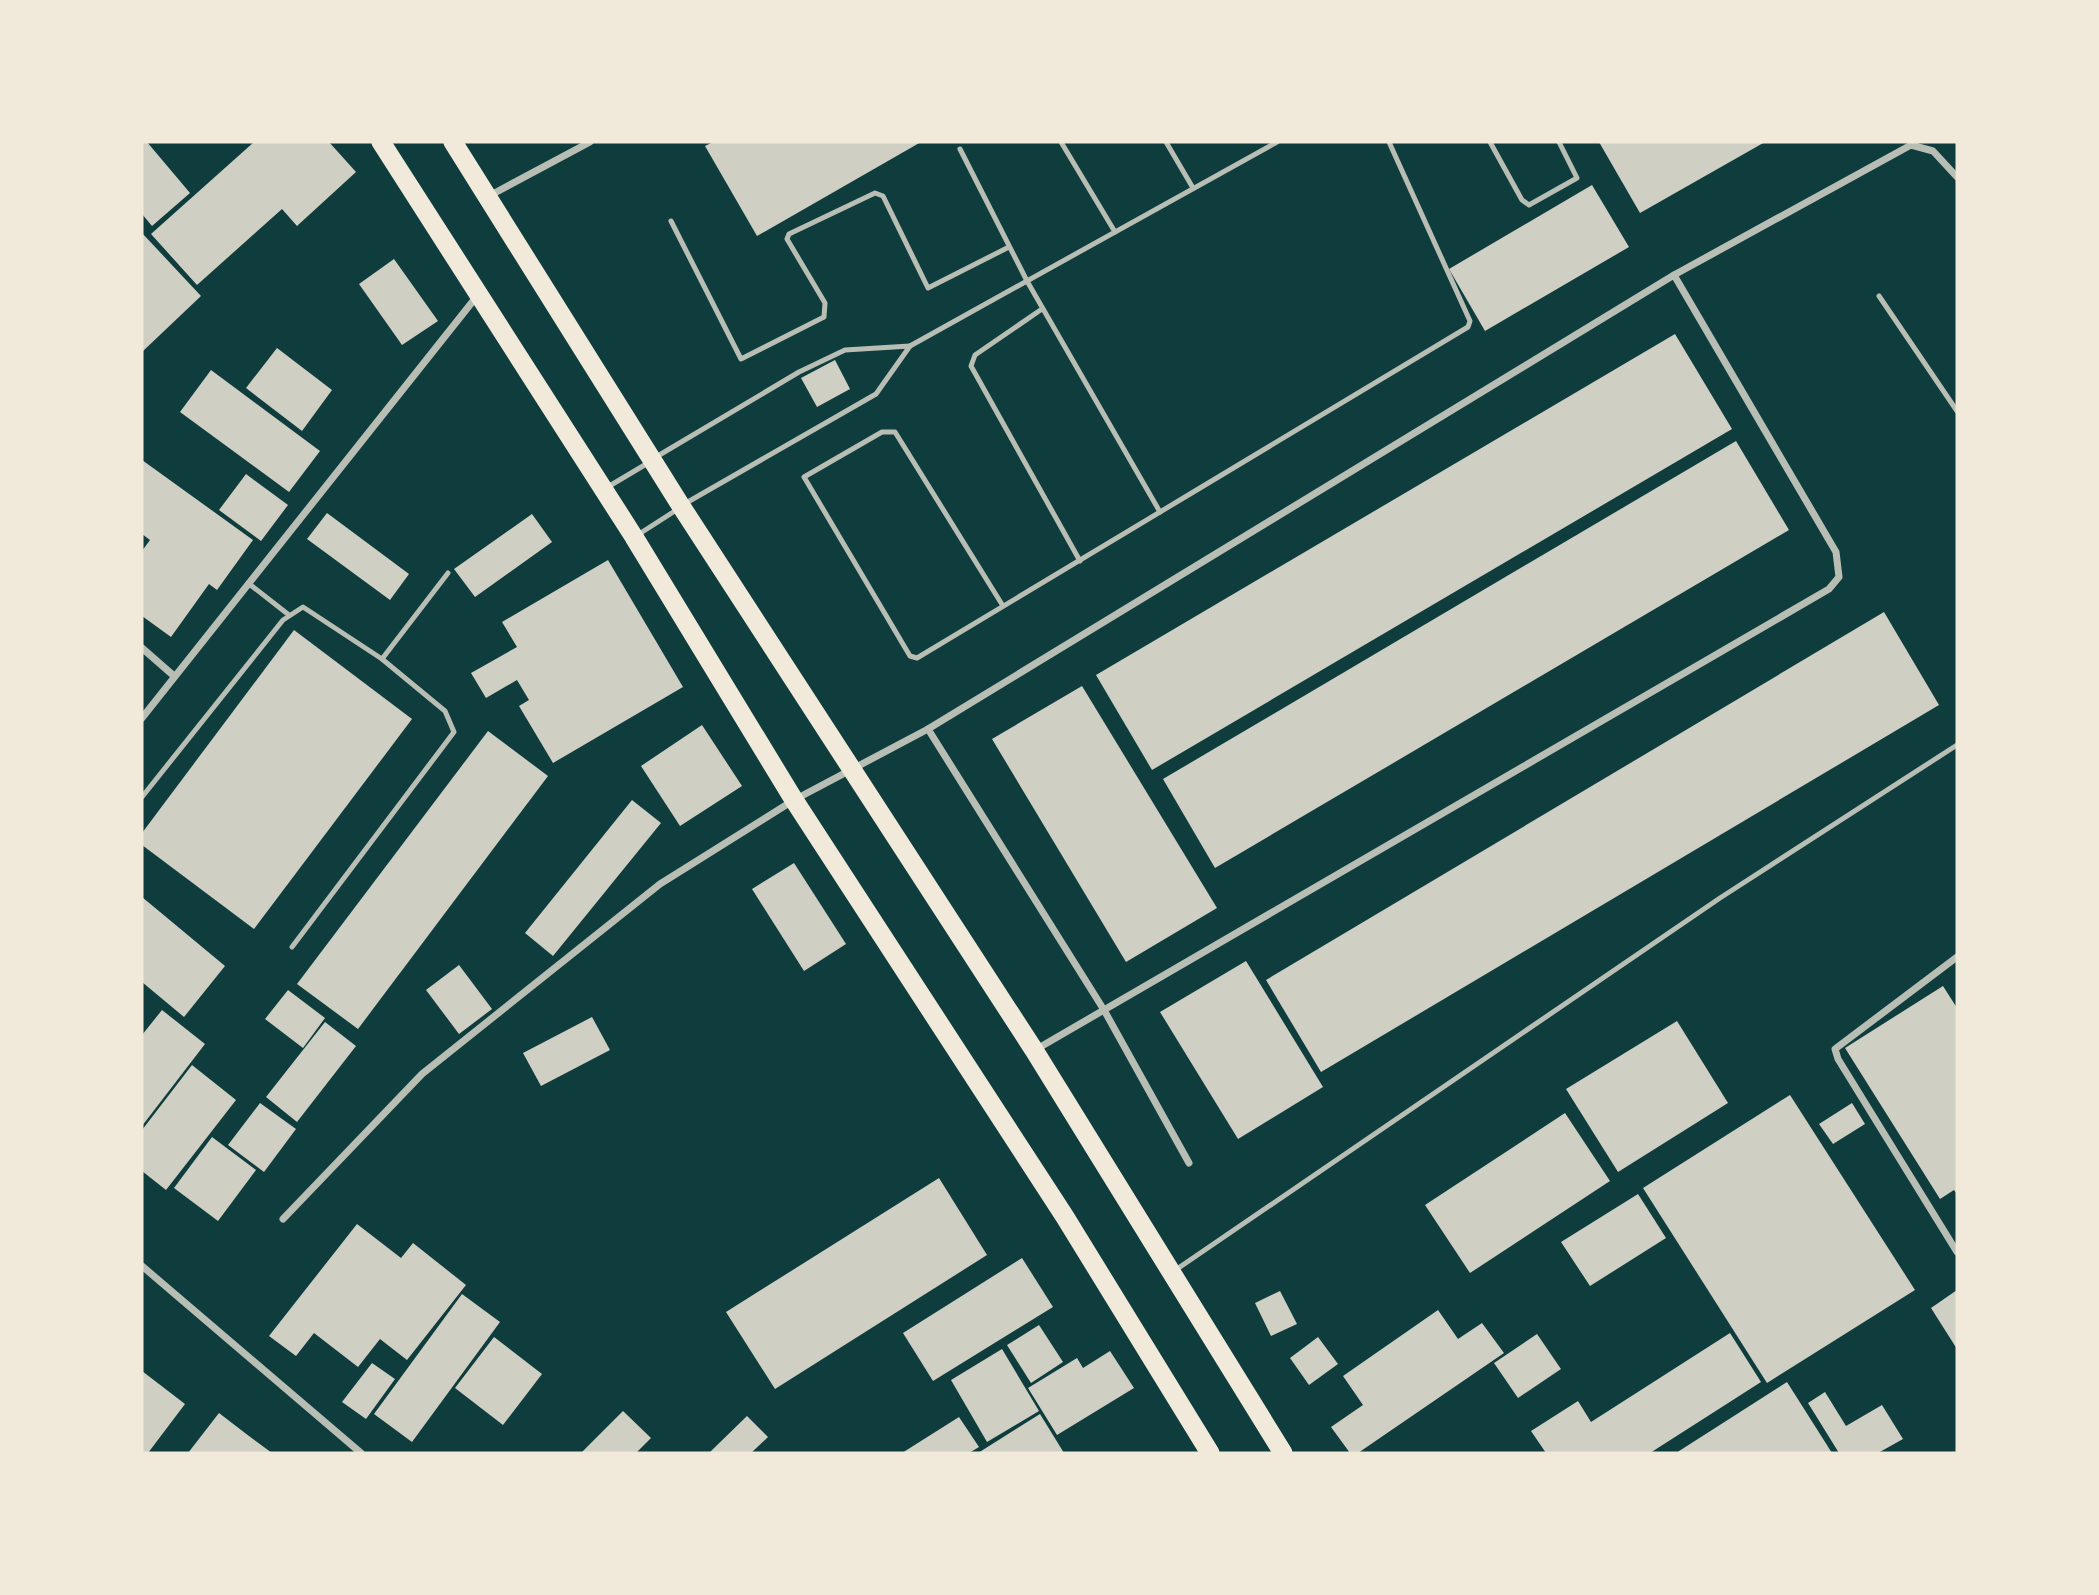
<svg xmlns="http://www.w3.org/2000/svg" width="2099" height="1595" font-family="'Varela Round',sans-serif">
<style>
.building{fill:#cfcfc3}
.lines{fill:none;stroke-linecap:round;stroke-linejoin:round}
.service{stroke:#b8beb3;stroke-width:5}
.minor{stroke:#b8beb3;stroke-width:7}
.trunk{stroke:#f1e9da;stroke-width:19}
</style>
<rect width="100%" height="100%" fill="#0f3d3e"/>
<!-- building -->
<g class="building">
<polygon points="142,142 147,142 190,193 152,226 142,214"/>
<polygon points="254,142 329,142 356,172 297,226 282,209 197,285 151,234"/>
<polygon points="713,142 921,142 757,236 705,146"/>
<polygon points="1599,142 1765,142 1640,213"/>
<polygon points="1592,185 1629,247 1485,331 1449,269"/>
<polygon points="142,233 201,296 142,352"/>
<polygon points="394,259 438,321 402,345 359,284"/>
<polygon points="1675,334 1732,429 1152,770 1096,675"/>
<polygon points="277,348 332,390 302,431 246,388"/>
<polygon points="835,360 850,389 817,407 801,378"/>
<polygon points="211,370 320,451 289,492 180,412"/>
<polygon points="1736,441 1789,530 1215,868 1163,779"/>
<polygon points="142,460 253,540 217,590 209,584 171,637 142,616 142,551 150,540 142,534"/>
<polygon points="246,474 288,505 261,541 219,510"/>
<polygon points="327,513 409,574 390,600 307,539"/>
<polygon points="532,514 552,542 475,597 454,569"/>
<polygon points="608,560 683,687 553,763 519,706 529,700 517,680 486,698 471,673 517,647 502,622"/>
<polygon points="1884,612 1939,705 1321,1072 1266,980"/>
<polygon points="294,630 412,719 254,929 142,845 142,833"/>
<polygon points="1082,686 1217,908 1126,962 992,739"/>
<polygon points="702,725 742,786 680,826 641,766"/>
<polygon points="488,731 548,776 358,1029 297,984"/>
<polygon points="632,800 661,823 553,956 525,933"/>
<polygon points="794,863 846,944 804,971 752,889"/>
<polygon points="142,897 225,966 184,1017 142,982"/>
<polygon points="1246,961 1323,1087 1238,1139 1160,1012"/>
<polygon points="459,965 492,1009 459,1034 426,990"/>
<polygon points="1943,986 1957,1008 1957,1194 1954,1190 1940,1199 1845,1048"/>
<polygon points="288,990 325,1018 303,1048 265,1019"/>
<polygon points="162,1010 205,1044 142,1126 142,1035"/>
<polygon points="592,1017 610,1050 541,1086 523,1053"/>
<polygon points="1677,1021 1728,1103 1618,1172 1566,1089"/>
<polygon points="325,1022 356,1046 297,1122 266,1097"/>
<polygon points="192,1065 236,1100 166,1190 142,1171 142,1130"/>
<polygon points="1790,1095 1915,1290 1767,1383 1643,1188"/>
<polygon points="260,1103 296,1129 264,1172 228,1145"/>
<polygon points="1852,1103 1865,1124 1833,1144 1819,1124"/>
<polygon points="1565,1113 1610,1181 1470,1273 1425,1205"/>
<polygon points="212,1137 256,1170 218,1221 174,1188"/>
<polygon points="939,1178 987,1255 775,1389 726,1312"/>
<polygon points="1638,1194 1666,1238 1590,1286 1561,1242"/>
<polygon points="357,1224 401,1258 413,1243 466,1285 407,1360 380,1339 358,1367 314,1333 296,1356 269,1336"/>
<polygon points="1022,1258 1053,1307 933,1381 903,1333"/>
<polygon points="1957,1290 1957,1349 1931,1308"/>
<polygon points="1280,1291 1297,1324 1271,1336 1255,1303"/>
<polygon points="462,1294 500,1322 412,1442 374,1414"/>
<polygon points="1438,1310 1458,1339 1482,1323 1504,1353 1358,1453 1350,1453 1331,1427 1363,1405 1343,1376"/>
<polygon points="1039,1325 1063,1362 1031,1383 1007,1345"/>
<polygon points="1730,1333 1761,1382 1650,1453 1546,1453 1531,1431 1578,1401 1591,1422"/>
<polygon points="1537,1334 1561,1369 1518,1398 1494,1363"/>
<polygon points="494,1337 542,1374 503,1425 455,1388"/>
<polygon points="1318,1337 1338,1364 1309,1385 1290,1358"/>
<polygon points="1002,1349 1039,1411 987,1442 951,1380"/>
<polygon points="1110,1351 1134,1388 1057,1435 1028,1388 1077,1358 1083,1368"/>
<polygon points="372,1363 395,1379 366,1419 342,1402"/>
<polygon points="142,1371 185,1404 148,1453 142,1453"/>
<polygon points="1787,1382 1832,1453 1676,1453"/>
<polygon points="1825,1392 1846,1426 1882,1405 1903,1439 1878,1453 1839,1453 1808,1403"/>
<polygon points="623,1411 651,1438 636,1453 581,1453"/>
<polygon points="219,1413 245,1433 272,1453 188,1453"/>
<polygon points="1040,1414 1064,1453 978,1453"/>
<polygon points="747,1416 768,1437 751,1453 709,1453"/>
<polygon points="959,1417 979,1447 969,1453 902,1453"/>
</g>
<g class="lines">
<!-- service -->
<g class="service">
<polyline points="1061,142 1115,232"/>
<polyline points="1166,142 1193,188"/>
<polyline points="1490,142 1522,200 1529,205 1577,178 1559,142"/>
<polyline points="960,149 1027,281 1160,512"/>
<polyline points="671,221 741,359 824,317 825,303 787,239 789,234 875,193 883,196 928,288 1009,247"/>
<polyline points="1879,296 1957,411"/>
<polyline points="1042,309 975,355 971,366 1080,561"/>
<polyline points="656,457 799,372 845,350 910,346"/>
<polyline points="606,488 648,463"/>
<polyline points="686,503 876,394 910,346 1277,142"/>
<polyline points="636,536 678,509"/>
<polyline points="248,583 289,615"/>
<path d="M 1003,606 L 895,432 L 882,432 L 804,477 L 910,656 L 917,658 C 1101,548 1284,437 1468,327 L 1470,321 L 1389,142"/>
<polyline points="142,797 283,620 303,607 382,659"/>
<polyline points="292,947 454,732 445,711 382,659 448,573"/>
<polyline points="1174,1271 1720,898 1957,745"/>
</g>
<!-- minor -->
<g class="minor">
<polyline points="489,196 590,142"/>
<polyline points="142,648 174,676"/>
<polyline points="142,718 477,296"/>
<polyline points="928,729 1104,1010 1189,1163"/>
<polyline points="1957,957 1835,1049 1838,1059 1957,1252"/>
<polyline points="1035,1050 1829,589 1839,577 1836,552 1674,275"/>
<polyline points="283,1219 422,1074 660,884 794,800 928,729 1674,275 1911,145 1933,151 1957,177"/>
<polyline points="142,1266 361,1453"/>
</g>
<!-- trunk -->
<g class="trunk">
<polyline points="381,142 634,537 794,800 1065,1217 1210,1453"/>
<polyline points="453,142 681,506 1034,1050 1283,1453"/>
</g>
</g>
<!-- border -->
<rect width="2099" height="1595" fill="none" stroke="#f1e9da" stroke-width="287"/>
</svg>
